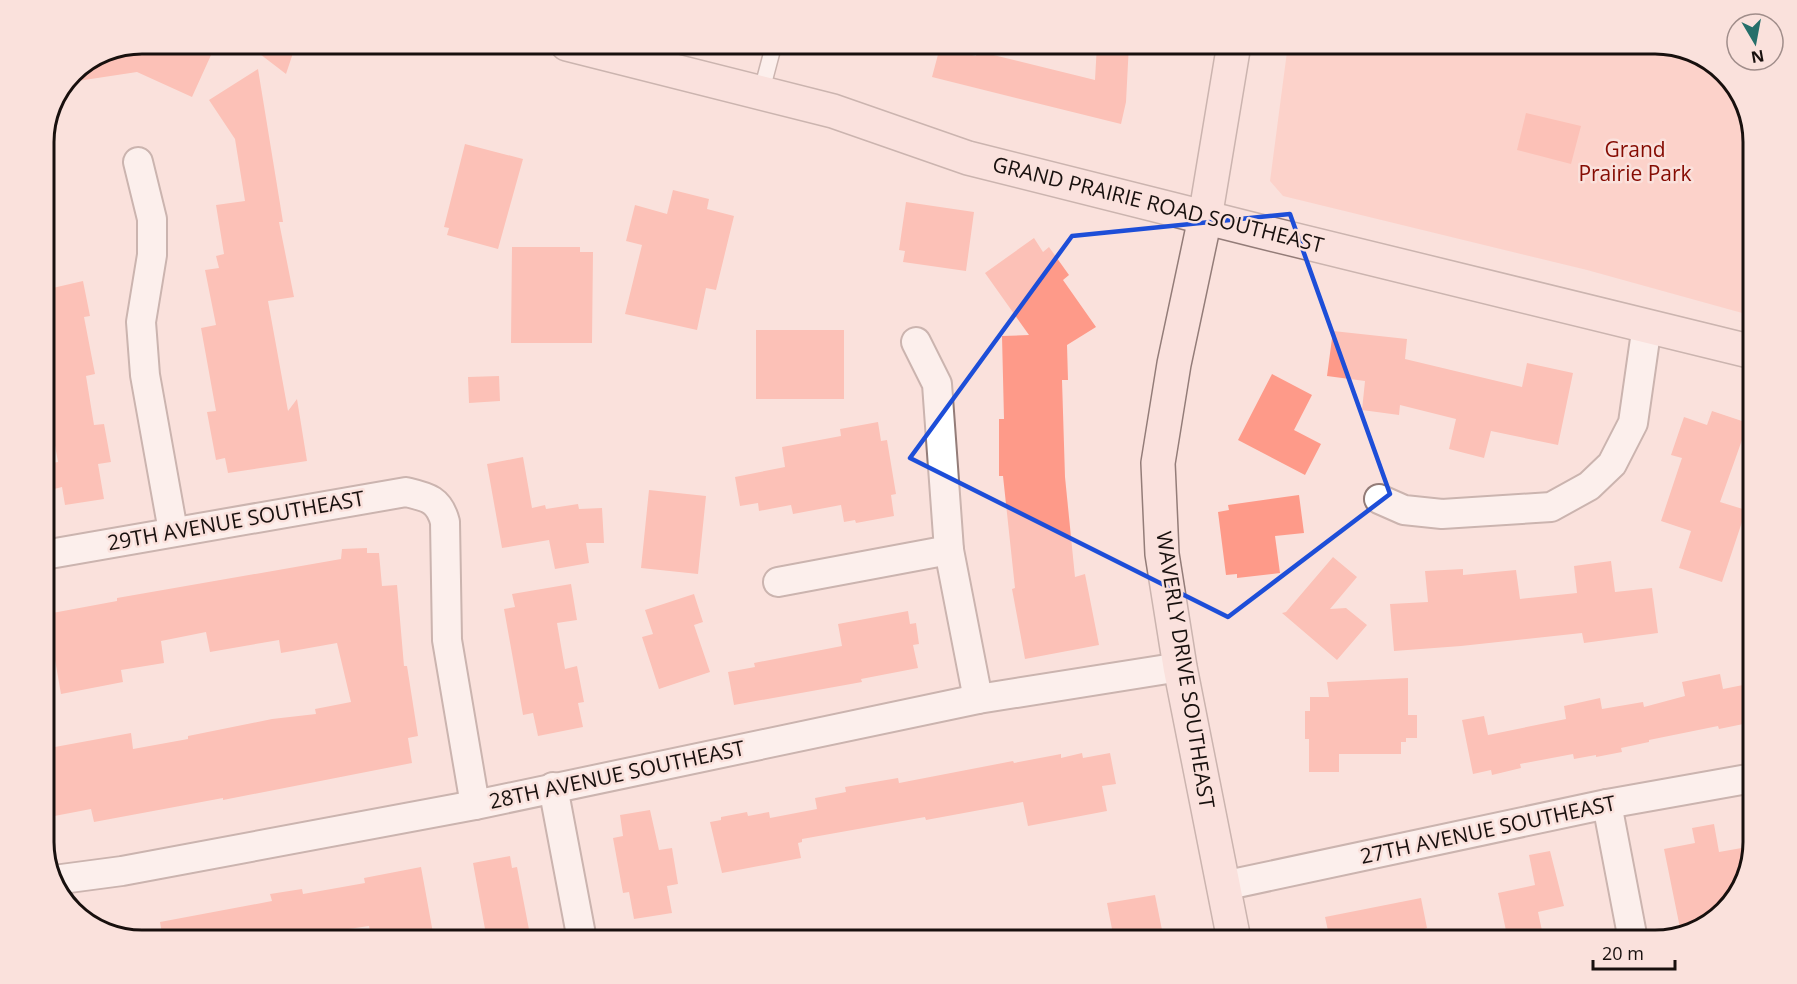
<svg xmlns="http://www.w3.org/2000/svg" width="1797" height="984" font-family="'Open Sans',sans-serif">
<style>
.green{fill:#ffbfb4}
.building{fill:#fe9a89}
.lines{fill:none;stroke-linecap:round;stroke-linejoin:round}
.service-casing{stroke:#937c78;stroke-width:18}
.minor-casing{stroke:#937c78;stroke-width:32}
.secondary-casing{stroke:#937c78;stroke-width:36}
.service{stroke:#fff;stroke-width:15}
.minor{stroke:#fff;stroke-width:28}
.secondary{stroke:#fae1dd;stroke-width:33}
.marked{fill:none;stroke:#1d4ed8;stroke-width:4.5;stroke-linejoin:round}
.labels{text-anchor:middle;stroke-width:5;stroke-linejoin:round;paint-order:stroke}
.park-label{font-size:21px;fill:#850b02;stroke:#fae1dc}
.street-label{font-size:21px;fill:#18100e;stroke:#fae1dc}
.rim{fill:none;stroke:#18100e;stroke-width:3}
</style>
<rect width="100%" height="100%" fill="#fae1dc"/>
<!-- green -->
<polygon class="green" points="1288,44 1655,44 1699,54 1737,87 1753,136 1753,316 1587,270 1283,196 1270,181"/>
<!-- building -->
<g class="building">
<polygon points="142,44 216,44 192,97 137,72 71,82 70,78 72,72"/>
<polygon points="247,44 296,44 286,74"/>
<polygon points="1097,44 1129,44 1126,102 1121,124 932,77 940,47 976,56 977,51 1095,80"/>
<polygon points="258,69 283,222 279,222 294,297 268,301 288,411 297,399 307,461 228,473 225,458 216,460 207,412 216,411 201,328 216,325 205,270 219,268 216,256 224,254 216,205 245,201 235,139 209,100"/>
<polygon points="1526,113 1581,126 1571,164 1517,150"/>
<polygon points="465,144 523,159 498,249 447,235 449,228 444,227"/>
<polygon points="673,190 709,199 707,209 734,216 716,290 706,288 697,330 625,314 642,245 626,241 635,205 667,214"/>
<polygon points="906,202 974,212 966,271 903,262 905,251 899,250"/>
<polygon points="1034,238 1043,252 1049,247 1069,275 1063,280 1096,327 1067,345 1068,380 1062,380 1065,477 1075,577 1085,574 1099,645 1025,659 1012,589 1015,588 1003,476 999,476 999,419 1004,419 1002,336 1029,335 985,273"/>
<polygon points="512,247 580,247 580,252 593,252 592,343 511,343"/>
<polygon points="83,281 90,316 84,317 95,374 86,376 94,425 104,424 111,462 98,464 104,499 65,505 62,487 50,490 46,464 58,462 48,407 44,408 44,290"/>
<rect x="756" y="330" width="88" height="69"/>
<polygon points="1333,331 1407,339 1405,359 1522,387 1527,363 1573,373 1558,445 1491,431 1484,458 1449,449 1456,419 1400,405 1399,415 1362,410 1365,381 1327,376"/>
<polygon points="1272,374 1312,395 1294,430 1321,444 1305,475 1238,440"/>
<polygon points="499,376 500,401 469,403 468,377"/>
<polygon points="1712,411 1748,423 1720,502 1746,510 1722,582 1679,568 1691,531 1661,521 1682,458 1671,455 1684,417 1707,425"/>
<polygon points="878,422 881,441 887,440 896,494 891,495 894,516 856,523 855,520 844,522 841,505 793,514 791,505 759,511 758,503 740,506 735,477 785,467 782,447 841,436 840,429"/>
<polygon points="523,457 532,508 545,505 546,509 578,504 579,509 602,508 604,543 586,543 589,563 555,569 549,540 502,548 487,464"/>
<polygon points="649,490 706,496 698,574 641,568"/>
<polygon points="1299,495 1304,533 1275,536 1280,573 1237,578 1237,574 1226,575 1218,512 1229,510 1228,505"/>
<polygon points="367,548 367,553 379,553 382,586 397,585 404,666 407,666 418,736 408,738 412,763 223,800 223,798 94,822 91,809 44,818 44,749 131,733 133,749 188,739 188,736 272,719 316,714 315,709 351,702 337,643 281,653 279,640 210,652 206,632 161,641 164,663 121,670 123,682 61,694 47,614 117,601 117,598 341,559 342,549"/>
<polygon points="1333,557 1357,577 1330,609 1346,608 1367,625 1337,660 1282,613 1286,612"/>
<polygon points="1611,561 1615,592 1652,588 1658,633 1584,643 1582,633 1461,646 1394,651 1390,604 1428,602 1425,571 1463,569 1463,575 1516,570 1520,599 1577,593 1574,566"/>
<polygon points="571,584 577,620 557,623 565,669 577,666 584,702 578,703 583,727 538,736 533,713 523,715 504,609 515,607 512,594"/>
<polygon points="694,594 703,622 694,625 710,672 659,689 642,637 653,634 645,610"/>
<polygon points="908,611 910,624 916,623 919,644 913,645 918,668 861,679 862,682 734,705 728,672 755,667 754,663 842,646 838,624"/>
<polygon points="1720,674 1723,689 1753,683 1753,722 1719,729 1718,726 1649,740 1649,742 1621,748 1622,752 1596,757 1596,755 1574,759 1573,754 1520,764 1521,768 1492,775 1491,770 1473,774 1462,720 1484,716 1488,735 1566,719 1564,706 1600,698 1602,709 1643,702 1644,707 1685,696 1682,682"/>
<polygon points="1408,678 1408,715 1417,715 1417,738 1406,738 1406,742 1401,742 1401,754 1339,754 1339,772 1309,772 1309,739 1305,739 1305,711 1310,711 1310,697 1329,697 1327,682"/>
<polygon points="1082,753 1083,758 1110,753 1116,784 1102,786 1107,811 1028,826 1023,802 926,820 925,817 802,839 802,842 798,843 801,858 722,873 710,822 721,820 721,817 747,812 748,816 769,812 770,818 817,809 815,798 846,792 845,787 898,778 899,783 1013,761 1014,763 1061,754 1061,758"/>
<polygon points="650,810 659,850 672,848 678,884 667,886 672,913 634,919 629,892 623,893 613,838 623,836 620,815"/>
<polygon points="1714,824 1719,852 1753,846 1743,886 1710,924 1681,933 1664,849 1695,843 1692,828"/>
<polygon points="1550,851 1564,906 1538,912 1544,940 1508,940 1498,893 1535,885 1529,855"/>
<polygon points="510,856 512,868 517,867 531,940 487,940 473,863"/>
<polygon points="421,867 433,933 388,940 372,940 369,926 314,934 315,940 163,940 160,922 272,901 270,894 302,889 303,894 365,883 364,878"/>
<polygon points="1155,895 1164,940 1114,940 1107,903"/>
<polygon points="1421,898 1427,928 1424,929 1426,940 1330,940 1325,917"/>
</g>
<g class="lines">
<!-- service casing -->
<g class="service-casing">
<polyline id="service" points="761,93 774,44"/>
</g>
<!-- minor casing -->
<g class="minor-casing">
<g id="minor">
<polyline points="138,162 152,219 152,255 141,322 145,375 173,531"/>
<polyline points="916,342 937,384 949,550 978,699"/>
<polyline points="1379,499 1404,510 1442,514 1551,507 1589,486 1612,464 1633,423 1647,325"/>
<path d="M 44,555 L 406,492 C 427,497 439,499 445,522 L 447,640 L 475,805"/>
<polyline points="778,582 949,550"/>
<polyline points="553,787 582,940"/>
<polyline points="1607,804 1633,940"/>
<polyline points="54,880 122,871 475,805 978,699 1180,667"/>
<polyline points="1223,886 1607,804 1753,778"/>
</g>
</g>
<!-- secondary casing -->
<g class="secondary-casing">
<g id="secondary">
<polyline points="567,44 833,111 968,158 1255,230 1753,352"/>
<polyline points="1234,44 1205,218 1174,364 1158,463 1162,554 1180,667 1234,940"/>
</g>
</g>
<!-- service -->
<use href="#service" class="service"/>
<!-- minor -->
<use href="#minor" class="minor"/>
<!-- secondary -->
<use href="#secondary" class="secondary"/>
</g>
<!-- marked area -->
<path d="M0 0H1797V984H0ZM 1290,214 L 1390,494 L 1228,617 L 910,458 L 1072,236 Z" fill="#fae1dc" fill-opacity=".55" fill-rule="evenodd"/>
<path class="marked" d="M 1290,214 L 1390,494 L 1228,617 L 910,458 L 1072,236 Z"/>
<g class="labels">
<!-- park labels -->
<g class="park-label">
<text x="1635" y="157">Grand<tspan x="1635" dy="24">Prairie Park</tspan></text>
</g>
<!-- street labels -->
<g class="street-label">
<text transform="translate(1158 205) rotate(14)" y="7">GRAND PRAIRIE ROAD SOUTHEAST</text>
<text transform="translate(236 521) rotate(-10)" y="7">29TH AVENUE SOUTHEAST</text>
<text transform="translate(1185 670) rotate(81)" y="7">WAVERLY DRIVE SOUTHEAST</text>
<text transform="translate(617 775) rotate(-12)" y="7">28TH AVENUE SOUTHEAST</text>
<text transform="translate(1488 830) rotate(-12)" y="7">27TH AVENUE SOUTHEAST</text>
</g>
</g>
<!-- crop -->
<path d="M0 0H1797V984H0ZM142 54H1655A88 88 0 0 1 1743 142V842A88 88 0 0 1 1655 930H142A88 88 0 0 1 54 842V142A88 88 0 0 1 142 54Z" fill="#fae1dc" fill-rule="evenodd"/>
<path class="rim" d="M142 54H1655A88 88 0 0 1 1743 142V842A88 88 0 0 1 1655 930H142A88 88 0 0 1 54 842V142A88 88 0 0 1 142 54Z"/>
<!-- north arrow -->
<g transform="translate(1755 42) rotate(170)"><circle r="28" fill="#fae1dc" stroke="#a08d8a" stroke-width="1.5"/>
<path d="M0-4.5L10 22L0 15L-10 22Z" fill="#256f6a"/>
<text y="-9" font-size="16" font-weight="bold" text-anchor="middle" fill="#18100e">N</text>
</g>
<!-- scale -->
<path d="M1593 960v9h82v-9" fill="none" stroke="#18100e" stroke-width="3"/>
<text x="1602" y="960" font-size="18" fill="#18100e" stroke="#fae1dc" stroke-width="4.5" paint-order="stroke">20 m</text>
</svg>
